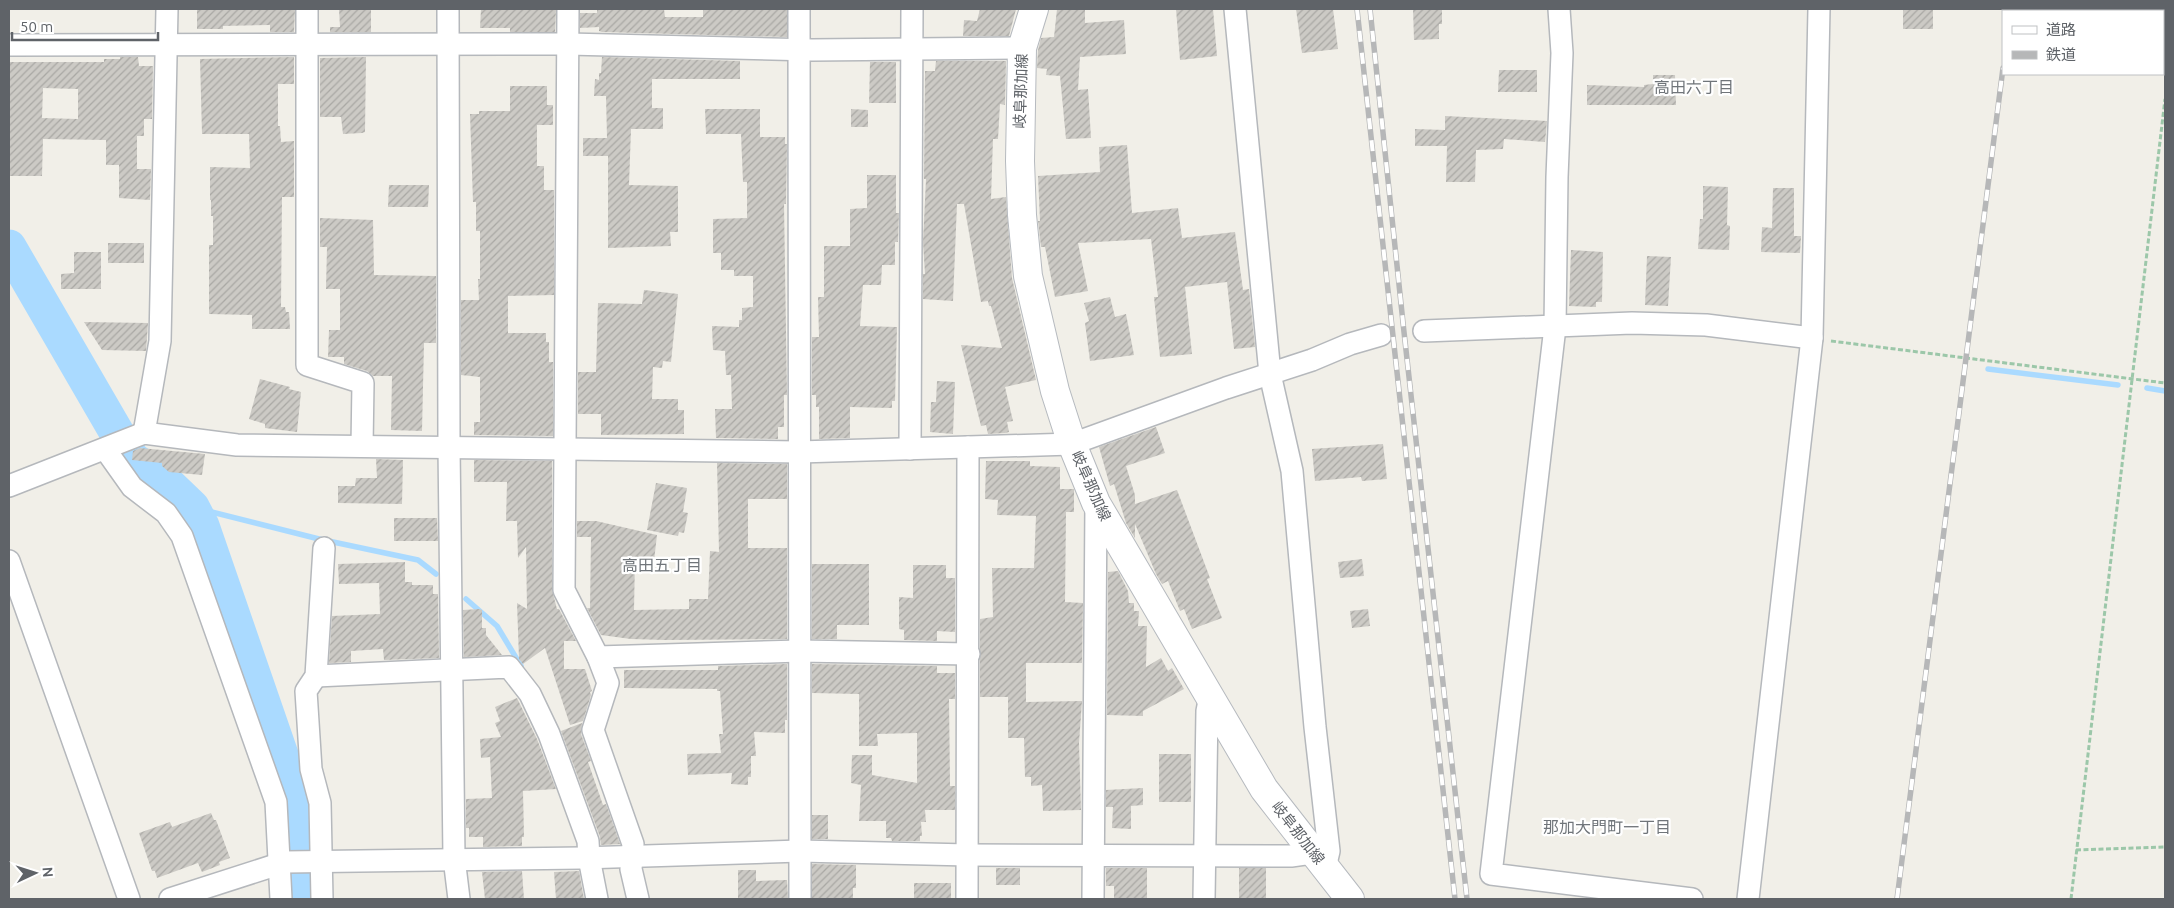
<svg xmlns="http://www.w3.org/2000/svg" width="2174" height="908" font-family="Ubuntu,'Noto Sans JP',sans-serif">
<style>
.lines{fill:none;stroke-linecap:round;stroke-linejoin:round}
.stream{stroke:#aadaff;stroke-width:5.5}
.river{stroke:#aadaff;stroke-width:35}
.building{fill:url(#building-hatch);fill-rule:evenodd}
.street-casing{stroke:#b5b8bc;stroke-width:24}
.secondary-casing{stroke:#b6babf;stroke-width:30}
.path{stroke:#9cc7a9;stroke-width:3;stroke-dasharray:5 2.5;stroke-linecap:butt}
.street{stroke:#fff;stroke-width:21}
.secondary{stroke:#fff;stroke-width:28}
.rail-casing{stroke:#b6b7b8;stroke-width:5.5}
.rail{stroke:#fff;stroke-width:4;stroke-dasharray:11;stroke-linecap:butt}
.labels{text-anchor:middle;stroke-width:4.5;stroke-linejoin:round;paint-order:stroke}
.street-label{font-size:15px;fill:#5f6368;stroke:#fff}
.neighbourhood-label{font-size:16px;fill:#70757a;stroke:#fff}
</style>
<defs>
<pattern id="building-hatch" width="6" height="6" patternUnits="userSpaceOnUse" patternTransform="scale(1.25)"><rect width="6" height="6" fill="#cccac5"/><path d="M-1 1l2-2M0 6l6-6M5 7l2-2" fill="none" stroke="#a9a8a4"/></pattern>
</defs>
<rect width="100%" height="100%" fill="#f1efe8"/>
<g class="lines">
<!-- stream -->
<g class="stream">
<polyline points="1988,369 2118,385"/>
<polyline points="2147,388 2165,391"/>
<polyline points="192,507 319,539 418,560 436,574"/>
<polyline points="466,599 497,626 521,666"/>
</g>
<!-- river -->
<g class="river">
<polyline points="2030,9 2040,11"/>
<polyline points="2163,44 2165,45"/>
<polyline points="9,247 132,459 167,483 192,507 202,526 297,801 300,899"/>
</g>
</g>
<!-- building -->
<g class="building">
<polygon points="197,9 295,9 294,32 270,32 270,25 223,26 223,29 197,29"/>
<polygon points="339,9 371,9 371,32 330,32 330,27 340,27"/>
<polygon points="481,9 556,9 555,32 510,32 510,28 480,28"/>
<polygon points="597,9 664,9 665,17 703,17 703,10 707,9 787,9 787,37 602,32 599,31 599,27 580,28 580,13 597,13"/>
<polygon points="980,9 1016,9 1009,36 963,36 964,20 977,21"/>
<polygon points="1057,9 1085,9 1085,23 1124,20 1126,54 1080,57 1078,90 1088,89 1091,138 1066,139 1060,76 1046,75 1047,69 1037,68 1038,50 1041,38 1054,37"/>
<polygon points="1176,9 1213,9 1217,56 1180,60"/>
<polygon points="1296,9 1333,9 1338,49 1302,53"/>
<polygon points="1413,9 1442,9 1442,24 1439,24 1439,39 1414,40"/>
<rect x="1903" y="10" width="30" height="19"/>
<path d="M 120,57 L 138,57 L 139,66 L 153,66 L 152,119 L 144,119 L 144,136 L 137,136 L 137,169 L 151,169 L 150,200 L 119,198 L 119,165 L 106,165 L 106,140 L 43,139 L 42,176 L 10,176 L 9,62 L 104,62 L 104,59 L 120,59 ZM 43,88 L 78,89 L 78,119 L 42,118 Z"/>
<polygon points="294,57 294,84 278,84 278,126 280,126 281,142 294,141 294,197 282,197 281,307 285,307 286,312 289,312 290,329 252,329 252,315 209,314 209,245 213,245 213,216 211,216 211,200 210,200 210,167 250,168 249,134 202,134 200,59"/>
<polygon points="366,57 365,132 362,133 343,134 341,117 320,117 320,58"/>
<polygon points="602,57 740,61 740,79 652,79 652,108 663,108 663,129 631,129 629,185 678,186 678,232 670,232 671,246 608,248 608,156 583,156 583,138 607,138 606,96 594,96 595,79 599,80 599,73 601,73"/>
<polygon points="936,61 1006,61 1005,105 1000,104 998,139 993,139 991,199 1006,197 1012,278 1036,380 1005,387 1013,421 1007,422 1009,432 1005,433 988,434 986,425 981,426 961,345 1002,348 991,306 989,306 988,301 981,302 964,204 957,204 953,301 923,299 923,274 925,274 923,242 926,179 924,179 925,71 935,71"/>
<polygon points="870,62 896,62 896,103 869,103"/>
<polygon points="1499,70 1537,70 1537,92 1498,92"/>
<polygon points="1653,75 1675,75 1676,105 1587,105 1587,85 1644,87 1644,85 1653,84"/>
<polygon points="510,86 547,86 547,105 553,105 553,125 537,125 537,166 544,166 544,190 554,190 554,295 508,296 508,333 546,333 546,342 549,342 549,362 553,362 553,436 474,435 474,422 480,422 480,377 461,375 461,300 479,300 478,279 480,279 480,231 476,231 476,202 473,202 470,114 479,114 479,111 510,111"/>
<polygon points="705,109 760,109 760,137 785,137 785,144 787,144 786,204 784,204 787,395 784,395 784,427 778,427 778,439 716,438 715,409 732,409 731,375 726,375 725,351 713,350 712,326 739,327 739,320 742,320 742,308 753,307 753,276 734,276 734,270 721,270 721,253 713,253 713,219 747,218 747,182 743,182 741,134 706,134"/>
<polygon points="851,109 868,110 868,127 851,127"/>
<polygon points="1445,116 1547,121 1545,142 1504,139 1503,149 1476,150 1475,182 1446,182 1447,146 1415,146 1415,129 1445,130"/>
<polygon points="1127,145 1132,213 1178,208 1182,238 1235,232 1243,290 1249,289 1255,347 1234,349 1227,282 1185,287 1192,354 1160,357 1154,297 1158,297 1151,239 1078,243 1088,291 1055,297 1045,247 1041,247 1038,221 1040,221 1038,176 1100,172 1099,147"/>
<polygon points="867,175 896,175 896,213 899,213 898,242 895,242 895,265 882,265 881,285 863,285 860,326 897,327 895,401 892,401 892,408 850,407 850,438 819,439 819,407 816,407 816,395 812,395 812,337 819,337 818,297 824,297 824,246 850,246 850,209 867,208"/>
<polygon points="389,185 429,185 428,207 388,207"/>
<polygon points="1703,186 1728,187 1727,225 1730,226 1729,250 1698,249 1700,219 1703,219"/>
<polygon points="1773,188 1794,188 1794,236 1801,236 1800,253 1761,252 1762,227 1772,228"/>
<polygon points="320,218 373,220 374,275 436,276 436,343 424,343 422,431 391,430 392,376 373,376 367,371 344,364 344,357 328,357 329,330 340,330 340,289 326,289 327,247 320,247"/>
<rect x="108" y="243" width="36" height="20"/>
<polygon points="1571,250 1603,252 1602,302 1596,302 1596,307 1569,306"/>
<polygon points="74,252 101,252 101,289 61,289 61,274 74,273"/>
<polygon points="1647,256 1671,257 1668,306 1645,305"/>
<polygon points="644,290 678,294 671,362 663,361 662,368 653,367 652,399 678,399 678,410 684,410 684,434 601,435 601,414 578,414 578,372 596,372 598,303 642,304"/>
<polygon points="1110,297 1115,317 1126,314 1134,355 1090,361 1085,323 1089,321 1084,303"/>
<polygon points="84,322 148,323 146,351 102,350"/>
<polygon points="260,379 290,387 289,389 301,392 297,432 265,428 265,424 249,419"/>
<polygon points="937,381 955,382 953,434 930,432 931,402 936,402"/>
<polygon points="1156,427 1165,453 1126,466 1135,495 1135,504 1177,490 1210,578 1207,579 1222,618 1192,629 1184,609 1180,611 1168,581 1162,584 1156,574 1135,524 1135,538 1126,523 1114,484 1110,486 1099,447"/>
<polygon points="1383,444 1387,479 1362,481 1361,477 1315,481 1312,449"/>
<polygon points="140,448 205,454 202,475 169,472 162,466 162,463 132,460 133,451"/>
<polygon points="376,459 403,460 402,504 338,503 338,486 355,486 356,478 377,478"/>
<polygon points="474,460 552,461 552,590 557,609 559,609 576,641 564,641 564,669 585,669 592,691 590,692 591,695 583,721 570,725 545,648 523,664 519,659 517,603 527,609 526,547 518,558 517,521 506,521 507,482 474,482"/>
<polygon points="986,461 1030,461 1030,466 1060,467 1060,489 1074,489 1074,512 1066,512 1065,602 1083,603 1082,663 1026,663 1026,702 1082,701 1079,743 1081,810 1043,811 1042,785 1031,786 1031,777 1025,777 1024,738 1008,738 1008,697 980,697 980,619 993,617 992,568 1034,568 1036,516 997,515 998,500 985,499"/>
<polygon points="717,463 787,464 787,499 748,499 748,548 787,548 787,639 665,640 631,639 601,635 587,608 590,608 591,537 577,537 577,521 596,521 657,535 654,561 635,559 634,610 689,609 689,599 708,599 710,551 719,552"/>
<polygon points="656,483 687,488 683,512 688,513 684,533 679,532 678,536 647,530"/>
<polygon points="394,518 437,518 438,541 394,541"/>
<polygon points="1362,559 1364,576 1340,578 1338,562"/>
<polygon points="405,562 405,582 412,582 412,585 433,585 433,594 438,594 439,658 384,660 383,649 351,651 351,662 329,663 332,616 380,614 379,583 339,584 338,564"/>
<polygon points="812,564 869,564 869,625 837,625 837,639 812,639"/>
<polygon points="913,565 946,565 946,578 955,578 955,632 937,631 937,641 904,640 904,630 899,629 899,597 913,598"/>
<polygon points="1118,571 1128,591 1129,603 1134,603 1134,611 1139,611 1138,626 1147,626 1146,667 1161,658 1168,671 1172,668 1184,689 1143,711 1143,716 1107,715 1108,572"/>
<polygon points="479,609 482,610 482,628 486,628 486,635 502,655 464,657 463,610"/>
<polygon points="1368,609 1370,626 1352,628 1350,611"/>
<polygon points="787,664 787,720 785,720 785,733 754,732 756,756 751,756 751,777 748,777 748,785 731,784 732,773 688,775 687,754 721,753 719,734 723,734 720,691 717,691 717,689 624,688 624,670 718,670 718,666"/>
<polygon points="812,664 937,666 937,673 955,673 955,699 949,699 950,786 955,786 955,810 925,810 926,822 921,822 922,836 920,836 920,841 892,841 891,838 886,838 886,821 859,821 861,785 851,783 852,755 872,755 872,775 917,783 917,733 877,734 878,746 859,746 859,694 812,693"/>
<polygon points="517,698 537,739 556,789 523,791 524,837 522,837 522,846 483,847 483,837 469,837 469,828 466,828 466,799 492,798 490,757 481,758 480,739 501,737 495,723 500,721 495,707"/>
<polygon points="582,723 581,734 591,761 588,762 603,805 606,804 620,844 601,845 600,837 561,731"/>
<rect x="1159" y="754" width="32" height="48"/>
<polygon points="1143,788 1143,805 1131,806 1131,829 1112,828 1113,807 1106,807 1106,790"/>
<polygon points="211,813 214,820 216,820 230,858 219,862 220,865 202,872 198,863 157,878 155,871 152,871 139,833 170,822 172,827"/>
<rect x="812" y="815" width="16" height="24"/>
<polygon points="812,864 856,865 856,888 853,888 853,899 812,899"/>
<rect x="996" y="868" width="24" height="17"/>
<polygon points="1106,868 1147,868 1147,899 1114,899 1114,886 1106,886"/>
<rect x="1239" y="868" width="27" height="31"/>
<polygon points="738,870 756,870 756,881 787,880 788,899 738,899"/>
<polygon points="522,871 524,899 485,899 482,872"/>
<polygon points="579,871 584,899 556,899 554,872"/>
<rect x="914" y="883" width="37" height="16"/>
</g>
<g class="lines">
<!-- street casing -->
<g class="street-casing">
<g id="street">
<polyline points="307,9 307,365 363,383 362,446"/>
<polyline points="448,9 449,447 454,858 459,899"/>
<polyline points="568,9 564,590 598,657 608,683 593,730 633,844 631,869 638,899"/>
<polyline points="799,9 800,899"/>
<polyline points="1235,9 1270,374 1292,471 1315,727 1329,851 1325,868"/>
<polyline points="1559,9 1562,53 1557,177 1555,327 1491,874 1692,899"/>
<polyline points="9,45 568,44 812,50 1022,48"/>
<polyline points="1424,331 1632,323 1706,325 1812,338"/>
<polyline points="144,433 160,341 167,9"/>
<polyline points="105,449 132,487 166,513 182,536 276,802 281,899"/>
<polyline points="910,449 912,9"/>
<polyline points="9,486 144,433 237,445 566,449 799,452 1072,444 1226,388 1312,360 1350,344 1381,335"/>
<polyline points="9,561 129,899"/>
<polyline points="598,657 800,651 969,654"/>
<polyline points="316,676 509,667 530,694 549,734 588,841 589,858 597,899"/>
<polyline points="170,899 285,862 582,858 800,851 968,855 1291,856 1312,853"/>
<polyline points="322,899 320,803 311,769 306,691 316,676 324,548"/>
<polyline points="967,899 968,447"/>
<polyline points="1093,899 1096,503"/>
<polyline points="1204,899 1207,711 1210,696"/>
<polyline points="1748,899 1812,338 1819,9"/>
</g>
</g>
<!-- secondary casing -->
<g class="secondary-casing">
<polyline id="secondary" points="1034,9 1022,48 1020,161 1022,215 1028,276 1055,391 1072,444 1096,503 1264,789 1350,899"/>
</g>
<!-- path -->
<g class="path">
<polyline points="2163,59 2165,60"/>
<polyline points="1831,341 2165,383"/>
<polyline points="2076,850 2165,847"/>
<polyline points="2071,899 2165,99"/>
</g>
<!-- street -->
<use href="#street" class="street"/>
<!-- secondary -->
<use href="#secondary" class="secondary"/>
<!-- rail casing -->
<g class="rail-casing">
<g id="rail">
<polyline points="1357,9 1455,899"/>
<polyline points="1370,9 1404,332 1467,899"/>
<polyline points="2010,11 2010,9"/>
<polyline points="1897,899 2003,68"/>
</g>
</g>
<!-- rail -->
<use href="#rail" class="rail"/>
</g>
<g class="labels">
<!-- street labels -->
<g class="street-label">
<text transform="translate(1021 91) rotate(-88)" y="5">岐阜那加線</text>
<text transform="translate(1091 486) rotate(66)" y="5">岐阜那加線</text>
<text transform="translate(1298 833) rotate(52)" y="5">岐阜那加線</text>
</g>
<!-- neighbourhood labels -->
<g class="neighbourhood-label">
<text x="1694" y="93">高田六丁目</text>
<text x="662" y="571">高田五丁目</text>
<text x="1607" y="833">那加大門町一丁目</text>
</g>
</g>
<!-- border -->
<rect width="2174" height="908" fill="none" stroke="#5f6368" stroke-width="20"/>
<!-- legend -->
<rect x="2002" y="10" width="162" height="65" fill="#ffffff" stroke="#bfc1c3"/>
<rect x="2012" y="26" width="25" height="8" fill="#ffffff" stroke="#bfc1c3"/>
<text x="2046" y="35" font-size="15" fill="#5f6368">道路</text>
<rect x="2012" y="51" width="25" height="8" fill="#b6b7b8" stroke="#bfc1c3"/>
<text x="2046" y="60" font-size="15" fill="#5f6368">鉄道</text>
<!-- north arrow -->
<g transform="translate(35 873) rotate(86)" stroke="#ffffff" stroke-width="4" paint-order="stroke">
<path d="M0-4L9 19L0 12L-9 19Z" fill="#5f6368"/>
<text y="-8" font-size="14" font-weight="bold" text-anchor="middle" fill="#5f6368">N</text>
</g>
<!-- scale -->
<path d="M12 32v8h146v-8" fill="none" stroke="#5f6368" stroke-width="2.5"/>
<text x="20" y="32" font-size="15" fill="#5f6368" stroke="#ffffff" stroke-width="4" paint-order="stroke">50 m</text>
</svg>
